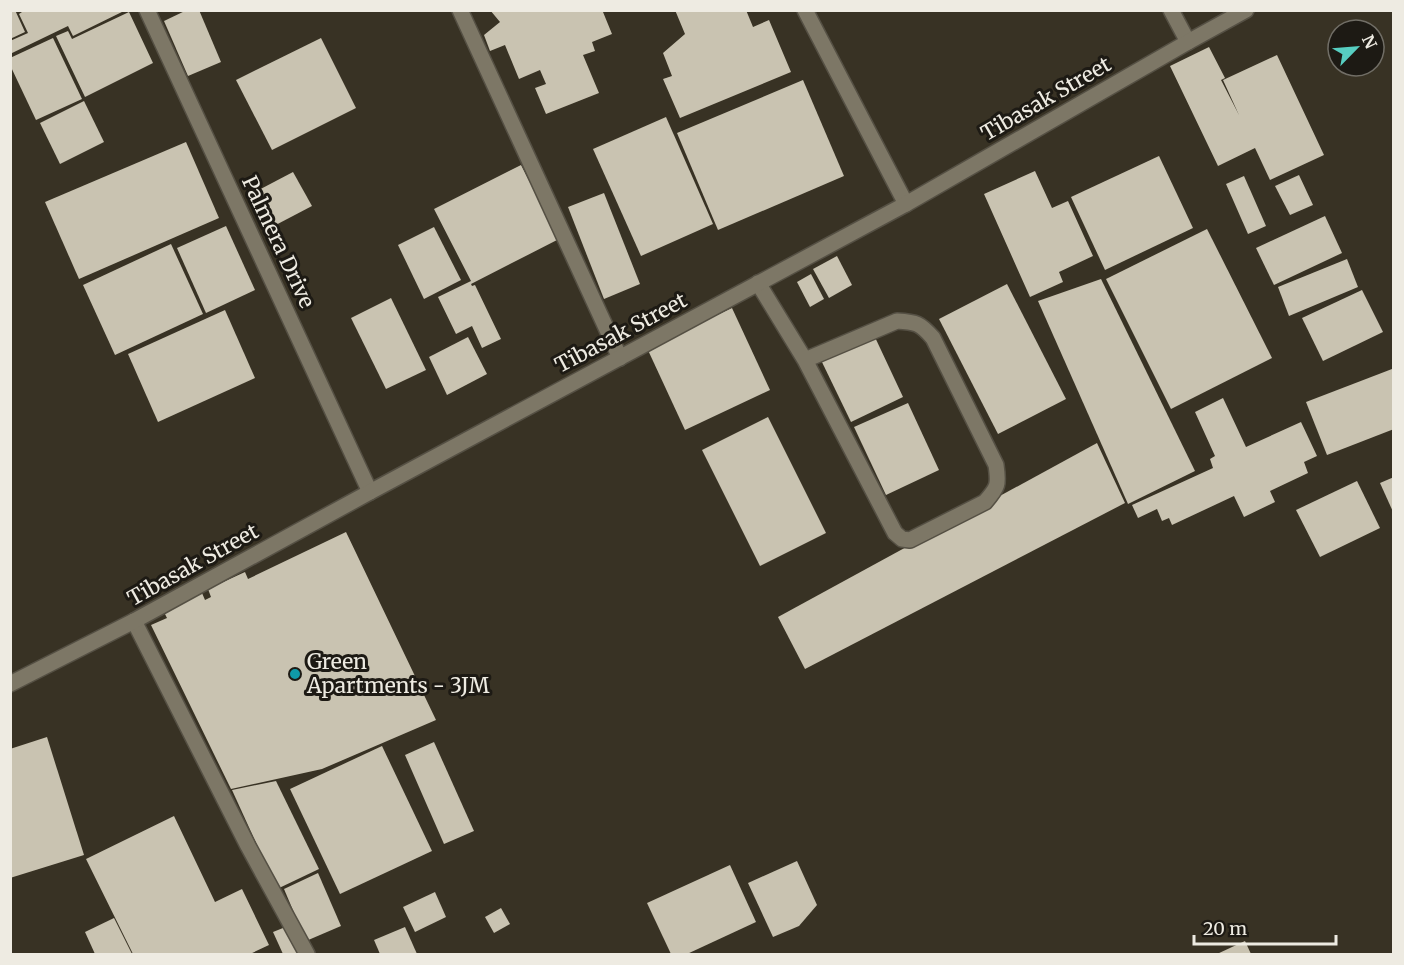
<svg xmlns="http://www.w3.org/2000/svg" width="1404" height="965" font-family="Merriweather,serif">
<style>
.building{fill:#c9c3b1}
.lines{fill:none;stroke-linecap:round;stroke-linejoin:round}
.service-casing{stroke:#555044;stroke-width:18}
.minor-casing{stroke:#555044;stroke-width:18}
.tertiary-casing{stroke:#555044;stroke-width:18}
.service{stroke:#7d7766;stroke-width:15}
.minor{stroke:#7d7766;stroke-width:15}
.tertiary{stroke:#7d7766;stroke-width:15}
.culture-dot{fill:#0f9aa8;stroke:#1d1a14;stroke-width:2}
.labels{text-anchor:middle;stroke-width:6;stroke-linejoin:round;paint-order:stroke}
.street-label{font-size:21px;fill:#eeebe2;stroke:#1d1a14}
.poi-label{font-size:21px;fill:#eeebe2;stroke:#1d1a14;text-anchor:start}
</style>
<rect width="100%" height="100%" fill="#383224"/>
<!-- building -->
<g class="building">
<polygon points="10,10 15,10 25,32 10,39"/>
<polygon points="25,10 126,10 73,36 68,26 10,54 10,41 28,33 19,14"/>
<polygon points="187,10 199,10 221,62 188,76 164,21"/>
<polygon points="490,10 607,10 603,12 612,34 592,42 595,51 583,55 599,93 546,114 535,88 546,84 540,70 519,79 505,45 490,51 484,35 500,22"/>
<polygon points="675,10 746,10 753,27 769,20 791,72 680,118 663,79 672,76 663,53 685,34"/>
<polygon points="129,12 153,63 85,97 56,36 68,31 72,39"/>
<polygon points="53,38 82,99 36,120 10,65 10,58"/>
<polygon points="321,38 356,108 272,150 236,80"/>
<polygon points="1209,47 1225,78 1221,80 1239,115 1223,80 1277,55 1324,155 1270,180 1255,148 1218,166 1170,66"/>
<polygon points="803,80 844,176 718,230 677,133"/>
<polygon points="84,101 104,142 60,164 40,123"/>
<polygon points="666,117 713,224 641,256 593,149"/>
<polygon points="186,142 219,218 79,279 45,202"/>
<polygon points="1159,156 1193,228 1105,270 1071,197"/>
<polygon points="521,165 559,239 471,284 472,286 475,285 501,339 482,348 472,326 456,334 438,297 471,281 434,209"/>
<polygon points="1035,171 1052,208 1068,201 1093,256 1059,272 1063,282 1030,297 984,194"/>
<polygon points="293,172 312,206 270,228 251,194"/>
<polygon points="1299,175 1313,205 1290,215 1275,186"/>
<polygon points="1244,176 1266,226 1248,234 1226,184"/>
<polygon points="604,193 640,284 604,299 568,207"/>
<polygon points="1325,216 1342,253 1274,285 1256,248"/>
<polygon points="226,226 255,290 206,313 177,248"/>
<polygon points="434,227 461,280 424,299 398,245"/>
<polygon points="1207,229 1272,358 1171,409 1106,279"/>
<polygon points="171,244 203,314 115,355 83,285"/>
<polygon points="837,256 852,285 829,298 813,269"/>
<polygon points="1347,259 1358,287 1289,316 1278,287"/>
<polygon points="811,274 824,299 810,307 797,282"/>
<polygon points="1101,279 1195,471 1128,504 1038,301"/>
<polygon points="1007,284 1066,399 998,434 939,319"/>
<polygon points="1362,290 1383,332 1323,361 1302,318"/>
<polygon points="391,298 426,370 386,389 351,318"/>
<polygon points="732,308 770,390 685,430 647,348"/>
<polygon points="225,310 255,378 158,422 128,354"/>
<polygon points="873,333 903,397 851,422 820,358"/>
<polygon points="468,337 487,374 447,395 429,357"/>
<polygon points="1392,369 1394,373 1394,429 1327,455 1306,402"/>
<polygon points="1223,398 1246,447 1301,422 1317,456 1304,462 1308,473 1270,491 1275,502 1244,517 1234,496 1172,525 1169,518 1162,521 1157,509 1138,518 1132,505 1213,468 1210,459 1215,456 1195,412"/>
<polygon points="908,403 939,470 886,495 854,427"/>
<polygon points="768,417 826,533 760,566 702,450"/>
<polygon points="1097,443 1125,503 805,669 778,617"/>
<polygon points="1394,477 1394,514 1380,483"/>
<polygon points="1357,481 1380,528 1320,557 1296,510"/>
<polygon points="346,532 436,720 322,769 231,789 151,625 167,618 164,612 202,593 205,600 211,597 208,589 245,572 248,579"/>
<polygon points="47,737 84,855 10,878 10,749"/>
<polygon points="434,742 474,831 444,844 405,755"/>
<polygon points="382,746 432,851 340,894 290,789"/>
<polygon points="276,781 319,869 277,889 232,790"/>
<polygon points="174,816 215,902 242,889 269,945 250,954 133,954 86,859"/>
<polygon points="797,861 817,905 799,926 773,937 748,883"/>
<polygon points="730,865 756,922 687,954 671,954 647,903"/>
<polygon points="318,873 341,926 306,941 284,889"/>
<polygon points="435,892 446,917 415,932 403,907"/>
<polygon points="501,908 510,924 494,933 485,917"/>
<polygon points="114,918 132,954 95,954 85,932"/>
<polygon points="288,926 300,954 283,954 273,932"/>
<polygon points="405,927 417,954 380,954 374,940"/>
<polygon points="1245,941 1251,954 1217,954"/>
</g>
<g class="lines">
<!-- service casing -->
<g class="service-casing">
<path id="service" d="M 758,283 L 805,360 L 895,533 L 902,539 L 910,540 L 985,502 C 998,487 999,485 996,465 L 933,338 C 920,323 916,322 897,321 L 805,360"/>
</g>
<!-- minor casing -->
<g class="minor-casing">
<g id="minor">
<polyline points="147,10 370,492"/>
<polyline points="460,10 620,358"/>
<polyline points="805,10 906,204"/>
<polyline points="1171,10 1188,42"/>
<polyline points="134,621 248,846 307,954"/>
</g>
</g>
<!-- tertiary casing -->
<g class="tertiary-casing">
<polyline id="tertiary" points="10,684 134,621 370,492 906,204 1188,42 1246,10"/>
</g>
<!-- service -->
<use href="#service" class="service"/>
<!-- minor -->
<use href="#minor" class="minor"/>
<!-- tertiary -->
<use href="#tertiary" class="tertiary"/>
</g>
<!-- markers -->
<circle class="culture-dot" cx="295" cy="674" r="6"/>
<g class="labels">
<!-- street labels -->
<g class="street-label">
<text transform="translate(1046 99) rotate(-30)" y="7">Tibasak Street</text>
<text transform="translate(278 242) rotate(65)" y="7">Palmera Drive</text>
<text transform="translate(621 333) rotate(-28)" y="7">Tibasak Street</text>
<text transform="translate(193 565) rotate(-29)" y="7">Tibasak Street</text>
</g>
<!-- poi labels -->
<g class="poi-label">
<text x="307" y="669">Green<tspan x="307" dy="24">Apartments - 3JM</tspan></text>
</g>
</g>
<!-- border -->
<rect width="1404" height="965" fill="none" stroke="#eeebe2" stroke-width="24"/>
<!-- north arrow -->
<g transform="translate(1356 48) rotate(65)"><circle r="28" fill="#1d1a14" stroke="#716e66" stroke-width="1.5"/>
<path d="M0-4.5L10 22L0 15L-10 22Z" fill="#57cec1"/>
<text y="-9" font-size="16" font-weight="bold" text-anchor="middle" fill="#eeebe2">N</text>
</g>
<!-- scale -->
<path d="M1194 935v9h142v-9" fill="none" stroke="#eeebe2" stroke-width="3"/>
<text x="1203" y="935" font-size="18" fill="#eeebe2" stroke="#1d1a14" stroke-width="4.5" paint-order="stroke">20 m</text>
</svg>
